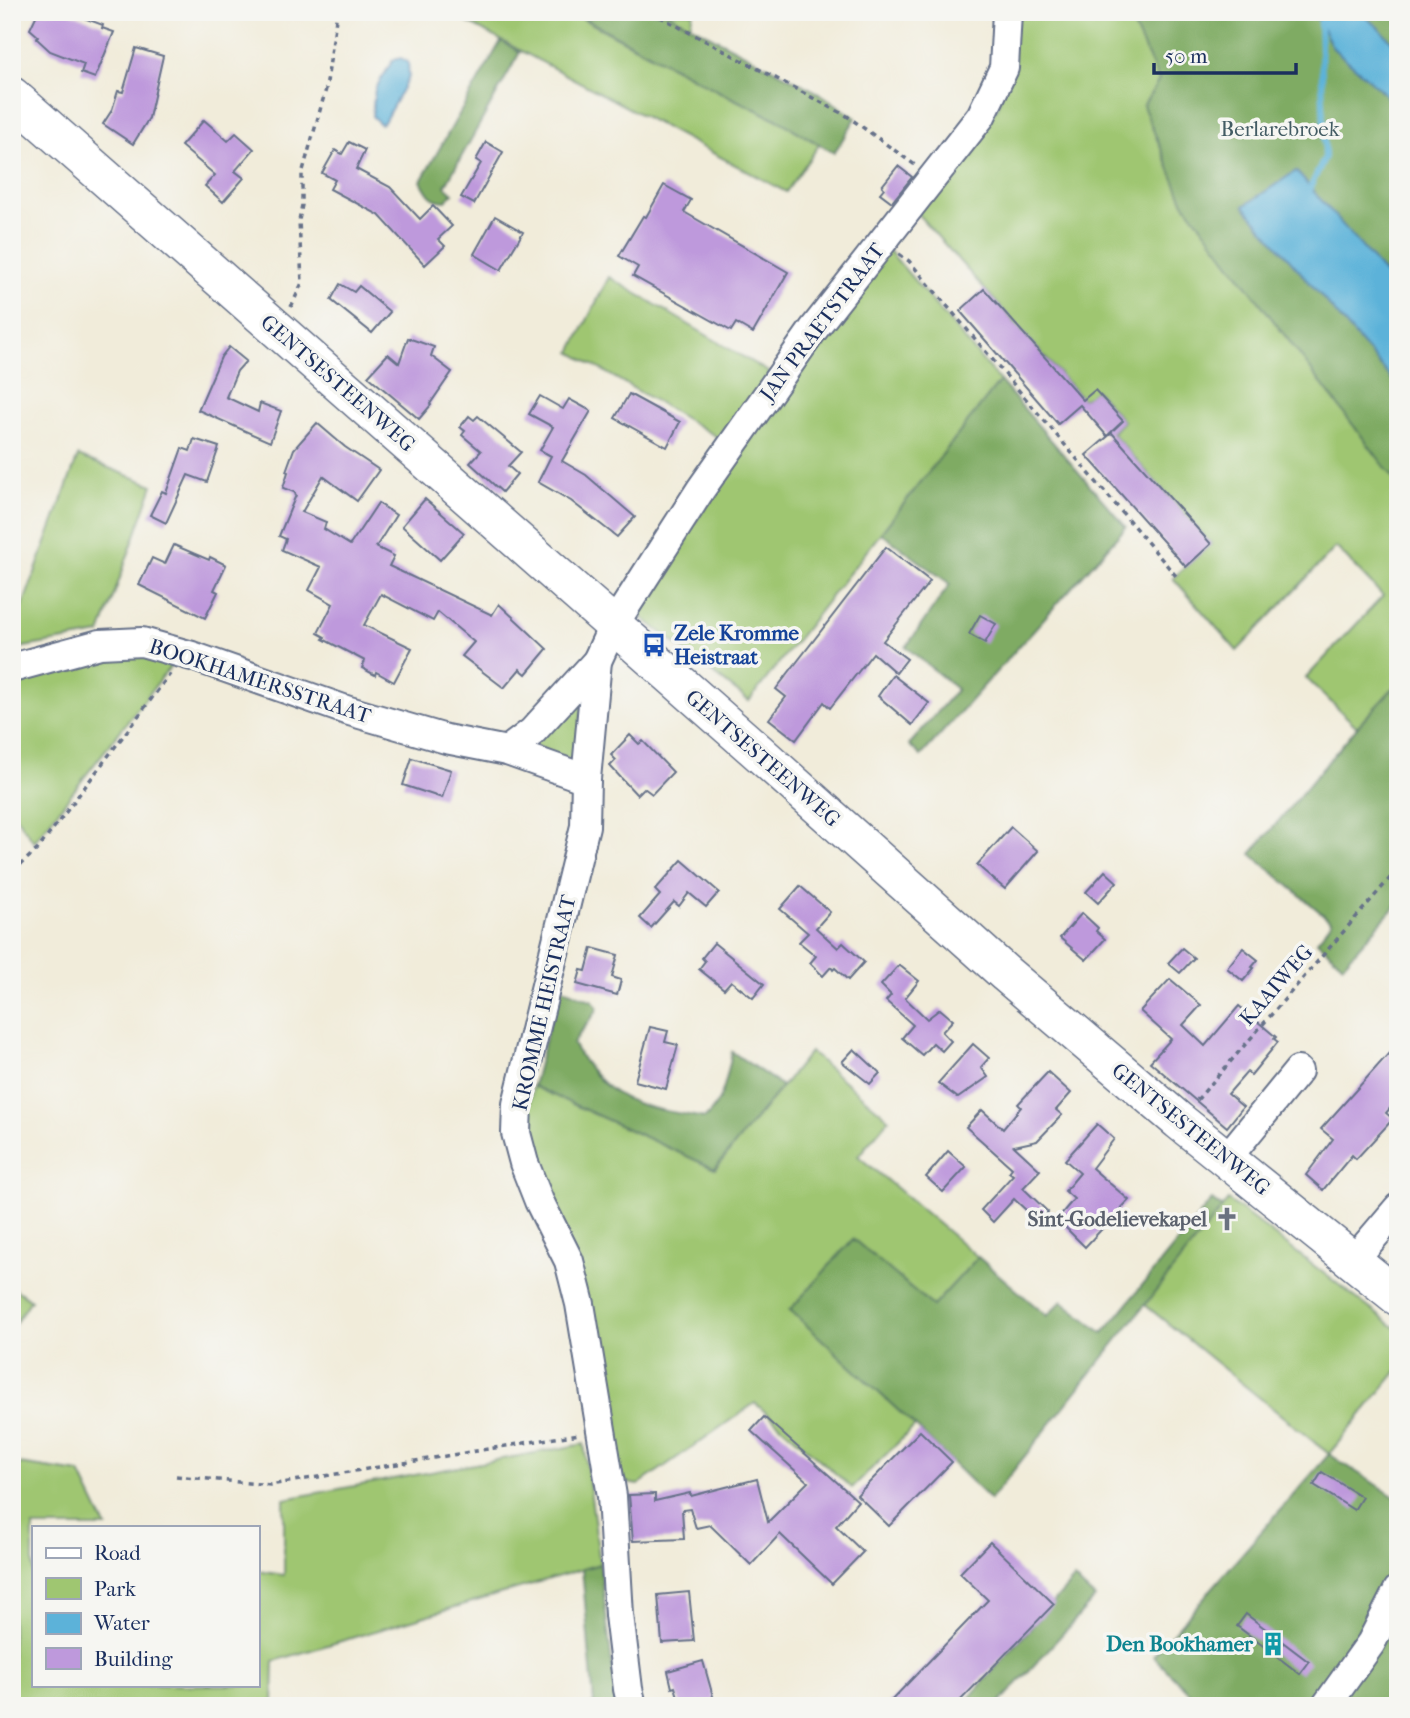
<svg xmlns="http://www.w3.org/2000/svg" width="1410" height="1718" font-family="'IM FELL French Canon',serif">
<style>
.green{fill:#9fc671;stroke:#5d7a68;stroke-width:2}
.forest{fill:#7fab63;stroke:#4d6d60;stroke-width:2}
.water{fill:#5cb2d9;stroke:#3c709c;stroke-width:2}
.lines{fill:none;stroke-linecap:round;stroke-linejoin:round}
.stream{stroke:#5cb2d9;stroke-width:6}
.building{fill:#be99dc}
.minor-casing{stroke:#667189;stroke-width:32}
.major-casing{stroke:#667189;stroke-width:40}
.path{stroke:#667189;stroke-width:3.5;stroke-dasharray:5 5;stroke-linecap:butt}
.minor{stroke:#fff;stroke-width:28}
.major{stroke:#fff;stroke-width:37}
.labels{text-anchor:middle;stroke-width:7;stroke-linejoin:round;paint-order:stroke}
.park-label{font-size:21px;fill:#435c64;stroke:#f6f6f2}
.street-label{font-size:21px;fill:#1b2f5e;stroke:#f6f6f2}
.transit-label{font-size:21px;font-weight:bold;fill:#164399;stroke:#f6f6f2;text-anchor:start}
.worship-label{font-size:21px;font-weight:bold;fill:#5b616d;stroke:#f6f6f2;text-anchor:end}
.culture-label{font-size:21px;font-weight:bold;fill:#0d838f;stroke:#f6f6f2;text-anchor:end}
</style>
<rect width="100%" height="100%" fill="#f6f6f2"/>
<filter id="ink" filterUnits="userSpaceOnUse"><feTurbulence type="fractalNoise" baseFrequency=".0143" numOctaves="2"/><feDisplacementMap in="SourceGraphic" scale="14" xChannelSelector="R" yChannelSelector="G"/><feConvolveMatrix kernelMatrix="1 2 1 2 8 2 1 2 1" color-interpolation-filters="sRGB"/></filter>
<filter id="wash" filterUnits="userSpaceOnUse"><feTurbulence type="fractalNoise" baseFrequency=".00686" numOctaves="4" result="noise"/><feDisplacementMap in="SourceGraphic" scale="28" xChannelSelector="R" yChannelSelector="G"/><feGaussianBlur stdDeviation="1.57" result="paint"/><feColorMatrix in="noise" values="0 0 0 0 0 0 0 0 0 0 0 0 0 0 0 0 0 1.4 0 .05"/><feComposite in="paint" operator="in"/></filter>
<g filter="url(#wash)">
<rect width="100%" height="100%" fill="#f1ecda"/>
<!-- green -->
<g class="green">
<polygon points="448,12 583,12 581,18 722,93 780,121 819,145 786,192"/>
<polygon points="665,12 693,12 690,25"/>
<polygon points="1020,12 1398,12 1398,683 1357,727 1306,678 1383,596 1336,547 1237,651 1173,578 1211,544 1112,433 1123,421 1096,390 1083,400 914,210 998,107"/>
<polygon points="886,247 1000,381 749,701 635,612 827,324"/>
<polygon points="609,277 770,373 724,441 571,352"/>
<polygon points="78,456 153,485 100,634 12,649 12,635"/>
<polygon points="139,655 173,663 34,842 12,811 12,680 116,656"/>
<polygon points="584,689 576,761 531,745"/>
<polygon points="810,1052 889,1119 858,1156 978,1257 934,1307 790,1310 915,1426 852,1488 755,1403 638,1485 627,1483 618,1471 533,1157 527,1123 533,1086 715,1169"/>
<polygon points="1228,1200 1398,1330 1398,1370 1329,1454 1144,1304"/>
<polygon points="12,1287 31,1300 12,1328"/>
<polygon points="584,1444 600,1564 274,1661 273,1706 12,1706 12,1463 80,1473 106,1527 33,1527 33,1685 257,1685 257,1571 284,1575 284,1499"/>
</g>
<!-- forest -->
<g class="forest">
<polygon points="583,12 665,12 821,94 856,118 834,153 780,121 722,93 581,17"/>
<polygon points="1127,12 1314,12 1333,48 1380,89 1398,110 1398,289 1296,171 1244,206 1398,386 1398,484 1184,203 1143,106 1159,80"/>
<polygon points="1359,12 1398,12 1398,48 1379,28"/>
<path d="M 501,41 L 520,52 L 445,186 L 453,193 L 446,201 C 431,201 428,194 421,181 Z"/>
<polygon points="1000,381 1126,527 921,756 909,745 957,689 906,647 950,584 881,533"/>
<polygon points="1398,683 1398,903 1343,965 1317,941 1332,922 1251,854 1357,727"/>
<path d="M 559,987 L 593,1001 L 598,1008 C 591,1022 580,1030 573,1044 C 609,1106 640,1106 705,1118 C 724,1101 727,1076 732,1052 L 782,1086 L 715,1169 L 533,1086 Z"/>
<polygon points="1212,1200 1222,1208 990,1500 915,1426 790,1310 853,1239 933,1306 978,1257 1047,1316 1062,1301 1103,1333"/>
<polygon points="1329,1454 1398,1499 1398,1706 1202,1706 1153,1656"/>
<polygon points="600,1564 617,1706 589,1706 594,1703 582,1569"/>
<polygon points="1074,1579 1095,1598 997,1706 962,1706"/>
</g>
<!-- water -->
<g class="water">
<polygon points="1314,12 1359,12 1379,28 1398,48 1398,110 1380,89 1333,48"/>
<polygon points="401,58 408,62 409,77 384,122 380,124 372,116 375,89 393,60"/>
<polygon points="1296,171 1398,289 1398,386 1244,206"/>
</g>
<g class="lines">
<!-- stream -->
<polyline class="stream" points="1310,188 1325,157 1320,23"/>
</g>
<g id="blocks">
<!-- building -->
<g class="building">
<polygon points="38,12 68,12 103,25 102,28 114,32 95,78 81,73 84,64 50,51 36,38 38,36 30,29"/>
<polygon points="136,48 163,56 149,118 133,144 103,124 112,110 118,91 123,92"/>
<polygon points="204,120 228,141 236,133 254,149 235,171 244,178 223,202 205,186 215,175 181,146"/>
<polygon points="349,142 365,150 356,169 390,187 420,219 433,206 452,226 438,239 445,246 425,265 379,215 330,189 335,180 322,173 335,150 342,154"/>
<polygon points="486,142 503,152 474,204 461,197 481,163 476,160"/>
<polygon points="898,166 912,177 892,202 880,193 884,188 882,186"/>
<polygon points="664,185 691,200 684,212 788,272 753,333 736,323 731,331 633,276 638,267 619,256 643,216 646,217"/>
<polygon points="495,216 523,232 501,270 474,254"/>
<polygon points="340,284 354,292 359,286 390,312 372,333 331,300"/>
<polygon points="984,289 1083,400 1095,390 1123,421 1107,436 1080,405 1058,424 960,311"/>
<polygon points="408,338 434,347 431,356 452,372 430,404 431,405 419,419 368,376 388,354 399,363"/>
<polygon points="229,347 246,361 237,371 226,397 258,412 260,403 281,411 270,442 198,410 221,357"/>
<polygon points="629,394 680,422 667,447 615,418"/>
<polygon points="540,396 563,409 569,399 591,411 562,461 586,475 635,517 617,537 571,501 538,482 551,456 540,450 553,427 529,414"/>
<polygon points="469,416 474,420 478,416 521,452 508,466 517,474 502,492 470,463 481,451 462,435 465,431 460,427"/>
<polygon points="317,423 345,447 379,470 357,501 323,476 302,512 326,522 324,529 350,545 378,503 396,515 376,547 394,556 389,566 492,615 499,604 547,649 526,674 520,669 504,688 462,656 474,642 438,612 433,621 381,594 364,625 412,648 394,682 376,672 375,675 362,668 365,661 323,639 325,637 318,633 333,604 309,590 321,567 282,550 286,539 279,536 296,495 294,492 283,488 288,472 286,471 294,449"/>
<polygon points="1112,433 1211,544 1186,567 1086,455"/>
<polygon points="194,439 219,447 207,482 188,475 166,523 150,515 162,491 166,493 182,448 190,451"/>
<polygon points="425,499 464,533 440,560 402,526"/>
<polygon points="174,545 209,560 210,557 226,565 214,590 218,592 205,618 139,585 152,558 165,564"/>
<polygon points="886,547 930,581 883,641 907,659 896,673 873,653 830,708 824,702 796,740 769,719 786,697 776,689"/>
<polygon points="980,615 996,624 985,643 969,634"/>
<polygon points="893,675 929,703 912,725 878,696"/>
<polygon points="630,735 639,744 643,741 673,772 652,794 644,788 637,795 610,766 616,760 611,755"/>
<polygon points="412,758 451,770 442,798 403,785"/>
<polygon points="1011,827 1038,851 1005,889 977,865"/>
<polygon points="682,860 719,892 706,907 689,893 679,906 674,902 651,928 640,918 660,895 655,890"/>
<polygon points="1105,871 1117,882 1098,903 1086,892"/>
<polygon points="800,886 830,912 816,928 838,948 843,943 864,962 848,980 835,968 833,970 831,967 823,976 810,963 816,956 799,942 808,933 780,909"/>
<polygon points="1082,913 1098,928 1096,931 1105,939 1086,960 1060,938"/>
<polygon points="714,943 764,984 753,998 731,981 724,989 699,969 705,961 702,958"/>
<polygon points="592,948 618,955 612,977 621,980 617,995 577,984 581,970 586,971"/>
<polygon points="1182,948 1194,958 1180,973 1168,963"/>
<polygon points="1243,948 1258,960 1252,967 1254,968 1243,981 1227,968"/>
<polygon points="899,965 919,981 905,998 927,1019 940,1009 953,1020 942,1032 951,1041 942,1051 933,1043 922,1055 902,1038 913,1025 886,1001 891,995 881,985"/>
<polygon points="1170,979 1201,1005 1183,1025 1205,1046 1239,1006 1276,1037 1274,1039 1278,1042 1251,1075 1247,1072 1228,1094 1243,1107 1227,1127 1150,1062 1171,1039 1140,1011"/>
<polygon points="650,1027 668,1031 665,1042 678,1045 666,1089 635,1081"/>
<polygon points="1398,1043 1398,1099 1386,1113 1393,1119 1356,1159 1352,1155 1323,1190 1306,1175 1333,1139 1321,1129"/>
<polygon points="973,1044 989,1058 981,1067 988,1077 958,1098 938,1083"/>
<polygon points="854,1049 880,1073 870,1084 842,1062"/>
<polygon points="1048,1072 1071,1093 1056,1110 1062,1115 1037,1141 1014,1146 1040,1170 1023,1188 1048,1212 1039,1222 1014,1199 993,1222 981,1210 1013,1175 1009,1172 1012,1168 966,1127 982,1110 1003,1129 1021,1107 1018,1104"/>
<polygon points="1097,1124 1114,1139 1092,1168 1129,1200 1085,1247 1057,1219 1074,1199 1065,1191 1080,1173 1065,1160"/>
<polygon points="948,1151 966,1167 943,1192 926,1177"/>
<polygon points="764,1417 858,1501 836,1526 863,1552 832,1584 780,1534 751,1565 710,1525 696,1528 690,1509 682,1510 684,1539 633,1541 629,1495 655,1494 655,1501 690,1493 691,1496 757,1479 768,1522 808,1482 751,1431"/>
<polygon points="920,1431 952,1462 889,1526 857,1495"/>
<polygon points="1322,1472 1362,1497 1354,1510 1314,1485"/>
<polygon points="990,1542 1054,1604 955,1706 886,1706 988,1600 960,1573"/>
<polygon points="689,1592 694,1641 662,1643 658,1595"/>
<polygon points="1246,1614 1309,1662 1300,1674 1237,1626"/>
<polygon points="703,1661 714,1700 691,1706 681,1706 675,1687 672,1688 668,1671"/>
</g>
</g>
</g>
<g filter="url(#ink)">
<use href="#blocks" fill-opacity="0" stroke="#667189" stroke-width="2"/>
<g class="lines">
<!-- minor casing -->
<g class="minor-casing">
<g id="minor">
<polyline points="12,668 100,644 142,642 192,656 346,710 446,739 507,751 586,779"/>
<polyline points="507,751 532,732 597,661"/>
<polyline points="1227,1158 1298,1071"/>
<polyline points="1353,1261 1398,1208"/>
<polyline points="632,1706 628,1689 619,1615 612,1496 580,1304 569,1261 539,1201 524,1163 516,1133 517,1104 585,826 586,779 597,661 613,626 701,489 813,330 981,116 1004,68 1007,12"/>
<polyline points="1326,1706 1371,1643 1398,1590"/>
</g>
</g>
<!-- major casing -->
<g class="major-casing">
<polyline id="major" points="12,96 758,752 1006,974 1179,1121 1398,1297"/>
</g>
<!-- path -->
<g class="path">
<polyline points="651,12 847,116 915,165"/>
<polyline points="899,254 909,261 1176,576"/>
<polyline points="291,307 302,283 299,220 302,205 302,174 326,89 337,12"/>
<polyline points="12,872 38,849 170,674"/>
<polyline points="1197,1100 1398,869"/>
<polyline points="176,1476 270,1485 579,1434"/>
</g>
<!-- minor -->
<use href="#minor" class="minor"/>
<!-- major -->
<use href="#major" class="major"/>
</g>
</g>
<!-- icons -->
<defs>
<g id="bus-bare" transform="scale(1.89)"><path d="M-5-6H5V4H4V6H2V4H-2V6H-4V4H-5ZM-3.5-4V0h7V-4ZM-3.5 1.2v1.5H-2V1.2ZM2 1.2v1.5H3.5V1.2Z" fill="#1a4fb4" stroke="#f6f6f2" stroke-width="2.5" paint-order="stroke"/></g>
<g id="church-bare" transform="scale(1.89)"><path d="M-1.2-6h2.4v3.5h3.3v2.4h-3.3V6h-2.4V-.1h-3.3v-2.4h3.3Z" fill="#6b7280" stroke="#f6f6f2" stroke-width="2.5" paint-order="stroke"/></g>
<g id="building-bare" transform="scale(1.89)"><path d="M-4-6H4V6H1V3H-1V6H-4ZM-2.5-4.3h1.7v1.8h-1.7ZM.8-4.3h1.7v1.8H.8ZM-2.5-1h1.7V.8h-1.7ZM.8-1h1.7V.8H.8Z" fill="#0f9aa8" stroke="#f6f6f2" stroke-width="2.5" paint-order="stroke"/></g>
</defs>
<g fill-rule="evenodd">
<use href="#bus-bare" x="654" y="645"/>
<use href="#church-bare" x="1227" y="1219"/>
<use href="#building-bare" x="1273" y="1644"/>
</g>
<g class="labels">
<!-- park labels -->
<g class="park-label">
<text x="1280" y="136">Berlarebroek</text>
</g>
<!-- street labels -->
<g class="street-label">
<text transform="translate(822 322) rotate(-53)" y="7">JAN PRAETSTRAAT</text>
<text transform="translate(338 383) rotate(41)" y="7">GENTSESTEENWEG</text>
<text transform="translate(260 681) rotate(18)" y="7">BOOKHAMERSSTRAAT</text>
<text transform="translate(763 758) rotate(41)" y="7">GENTSESTEENWEG</text>
<text transform="translate(1276 985) rotate(-49)" y="7">KAAIWEG</text>
<text transform="translate(544 1003) rotate(-77)" y="7">KROMME HEISTRAAT</text>
<text transform="translate(1191 1129) rotate(39)" y="7">GENTSESTEENWEG</text>
</g>
<!-- transit labels -->
<g class="transit-label">
<text x="674" y="640">Zele Kromme<tspan x="674" dy="24">Heistraat</tspan></text>
</g>
<!-- worship labels -->
<g class="worship-label">
<text x="1207" y="1226">Sint-Godelievekapel</text>
</g>
<!-- culture labels -->
<g class="culture-label">
<text x="1253" y="1651">Den Bookhamer</text>
</g>
</g>
<!-- margin -->
<rect width="1410" height="1718" fill="none" stroke="#f6f6f2" stroke-width="42"/>
<!-- legend -->
<rect x="32" y="1526" width="228" height="161" fill="#f6f6f2" stroke="#9ea6b7" stroke-width="2"/>
<rect x="46" y="1548" width="35" height="10" fill="#ffffff" stroke="#9ea6b7" stroke-width="2"/>
<text x="94" y="1560" font-size="21" fill="#1b2f5e">Road</text>
<rect x="46" y="1578" width="35" height="21" fill="#9fc671" stroke="#9ea6b7" stroke-width="2"/>
<text x="94" y="1596" font-size="21" fill="#1b2f5e">Park</text>
<rect x="46" y="1613" width="35" height="21" fill="#5cb2d9" stroke="#9ea6b7" stroke-width="2"/>
<text x="94" y="1630" font-size="21" fill="#1b2f5e">Water</text>
<rect x="46" y="1648" width="35" height="21" fill="#be99dc" stroke="#9ea6b7" stroke-width="2"/>
<text x="94" y="1666" font-size="21" fill="#1b2f5e">Building</text>
<!-- scale -->
<path d="M1154 63v10h142v-10" fill="none" stroke="#1b2f5e" stroke-width="3.5"/>
<text x="1165" y="63" font-size="21" fill="#1b2f5e" stroke="#f6f6f2" stroke-width="5" paint-order="stroke">50 m</text>
</svg>
